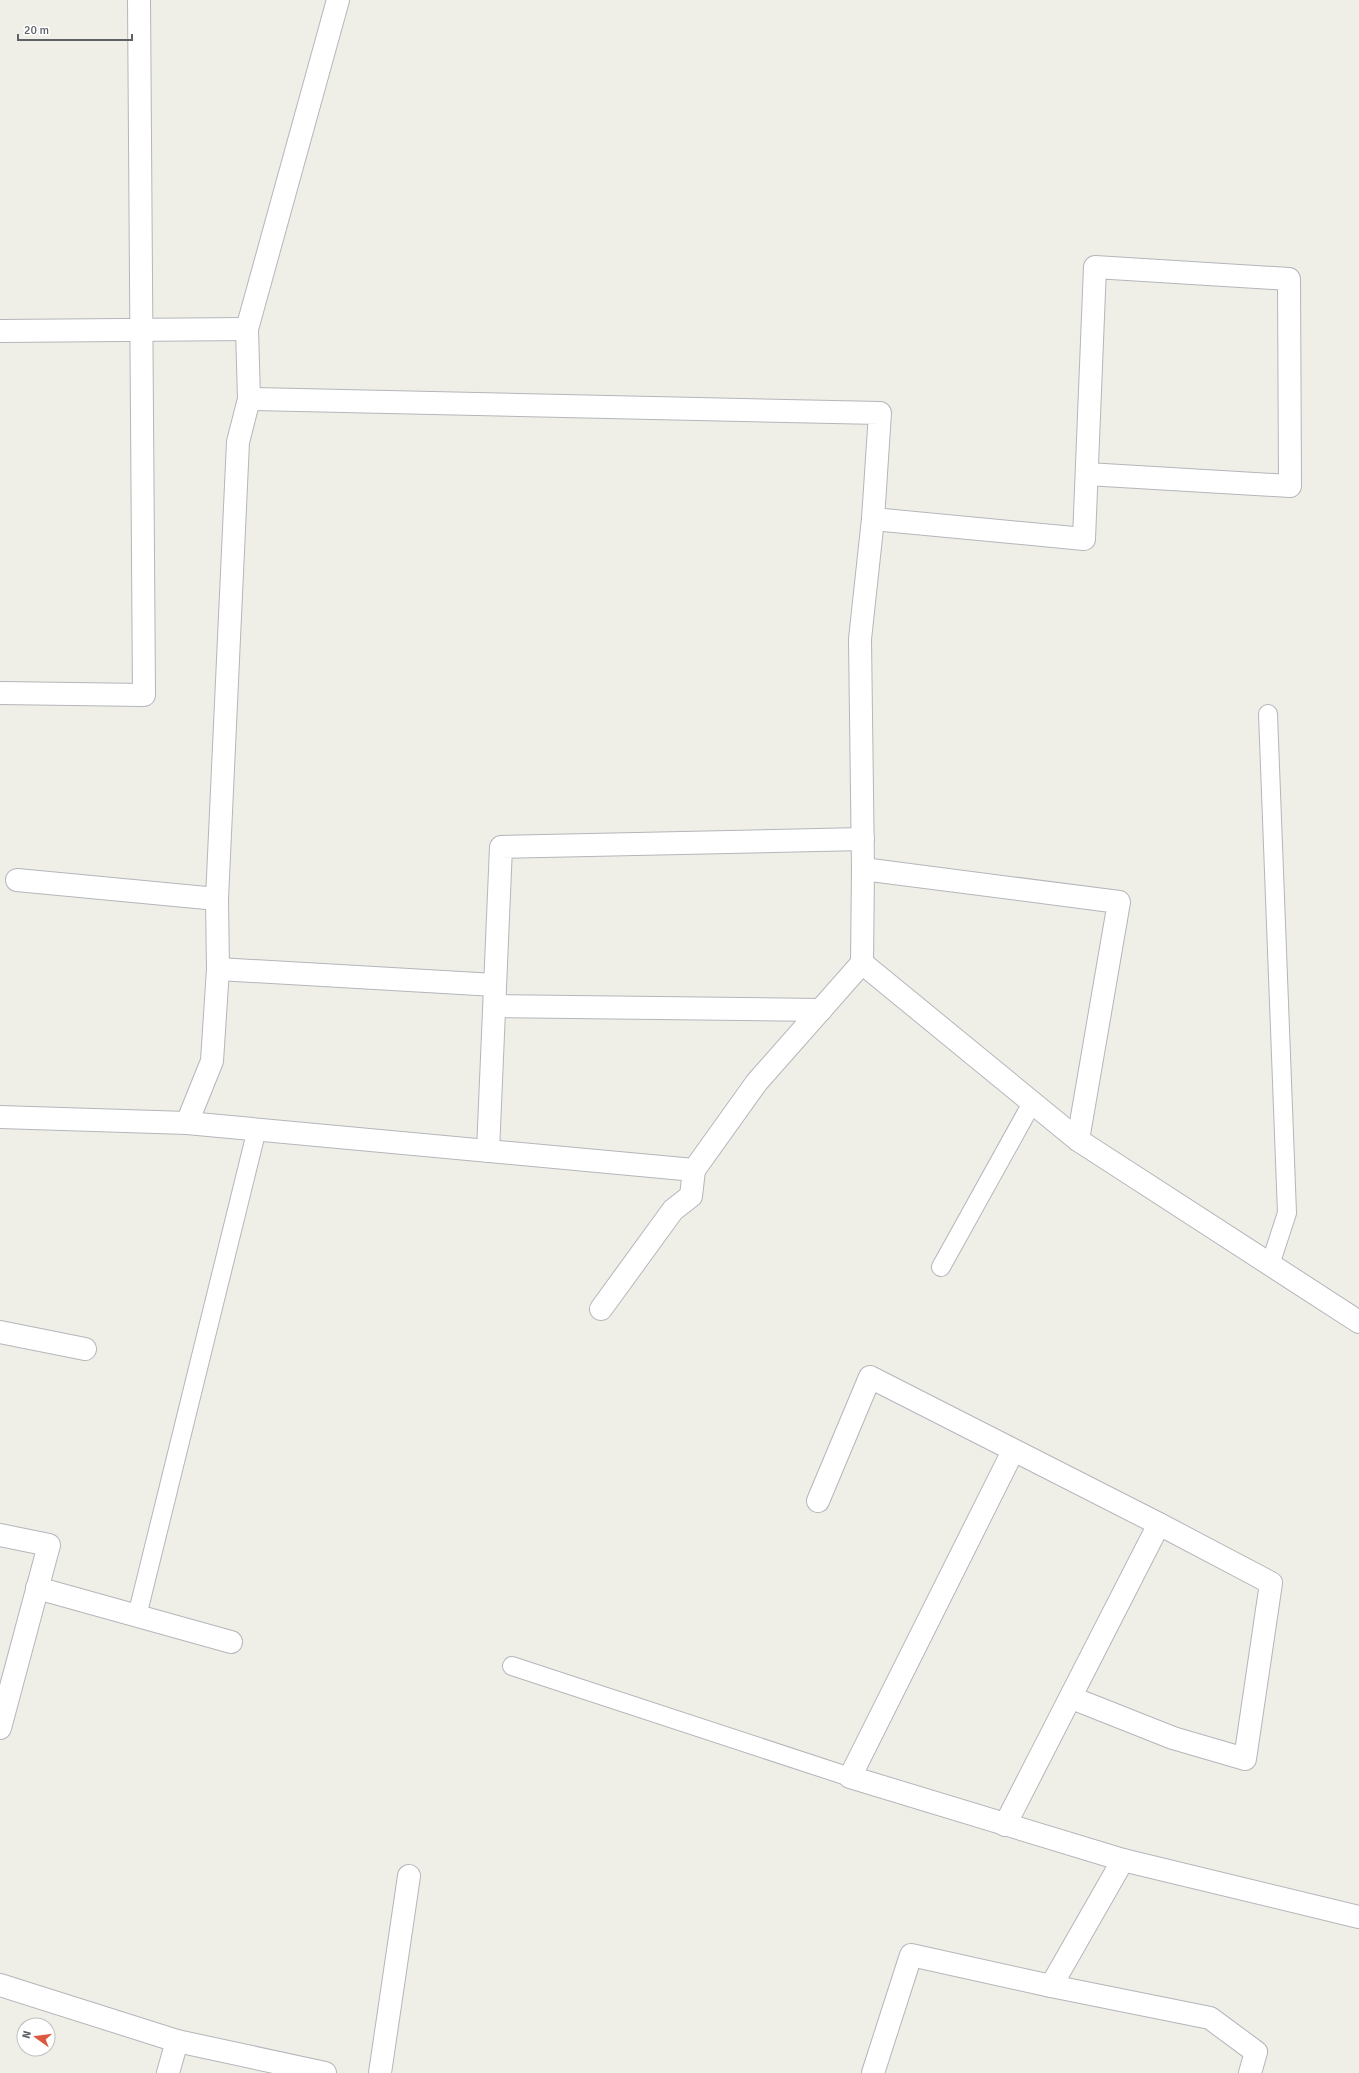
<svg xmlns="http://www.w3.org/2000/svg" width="1359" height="2073" font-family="Signika,sans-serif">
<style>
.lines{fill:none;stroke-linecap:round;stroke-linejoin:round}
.service-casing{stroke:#b4b6ba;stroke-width:20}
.minor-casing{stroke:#b4b6ba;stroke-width:24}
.service{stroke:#fff;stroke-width:18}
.minor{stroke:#fff;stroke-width:22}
</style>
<rect width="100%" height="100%" fill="#efeee7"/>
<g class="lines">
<!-- service casing -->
<g class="service-casing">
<g id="service">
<polyline points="1268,714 1287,1213 1270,1265"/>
<polyline points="941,1267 1032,1103"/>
<polyline points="137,1616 257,1129"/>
<polyline points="512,1666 850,1777"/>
</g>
</g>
<!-- minor casing -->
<g class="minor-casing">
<g id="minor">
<polyline points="0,331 247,329"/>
<polyline points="249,399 880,413 873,519 860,639 863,869 862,963"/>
<polyline points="873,519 1084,539 1095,267 1289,279 1290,486 1087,474"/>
<polyline points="0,693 144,695 139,0"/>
<polyline points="863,869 1119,902 1078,1140"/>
<polyline points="17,880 217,899"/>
<polyline points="218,969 495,985"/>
<polyline points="495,1006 821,1010"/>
<polyline points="0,1117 187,1123 694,1170"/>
<polyline points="187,1123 212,1061 218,969 217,899 238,442 249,399 247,329 338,0"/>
<polyline points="488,1151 501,847 863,839"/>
<polyline points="601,1309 673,1210 691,1196 694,1170 757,1082 862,963 1078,1140 1359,1322"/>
<polyline points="0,1332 85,1349"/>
<polyline points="1013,1451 850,1777 1123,1860 1359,1917"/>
<polyline points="818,1501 870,1377 1159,1524 1271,1583 1245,1759 1173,1738 1072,1698"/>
<polyline points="0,1535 49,1545 0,1728"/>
<polyline points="37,1588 231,1642"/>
<polyline points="1005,1825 1159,1524"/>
<polyline points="0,1985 177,2041 325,2073"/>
<polyline points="1051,1986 1210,2018 1256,2052 1250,2073"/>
<polyline points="168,2073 177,2041"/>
<polyline points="380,2073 409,1876"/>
<polyline points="873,2073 911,1955 1051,1986 1123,1860"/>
</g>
</g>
<!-- service -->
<use href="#service" class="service"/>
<!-- minor -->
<use href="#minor" class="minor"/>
</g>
<!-- north arrow -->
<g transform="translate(36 2037) rotate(284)"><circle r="19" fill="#ffffff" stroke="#bfc0c2"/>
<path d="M0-3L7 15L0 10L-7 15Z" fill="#dd583e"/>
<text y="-6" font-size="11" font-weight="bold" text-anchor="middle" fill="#5e6166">N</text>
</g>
<!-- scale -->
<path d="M18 34v6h114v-6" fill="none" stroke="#5e6166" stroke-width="2"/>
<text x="24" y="34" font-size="12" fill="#5e6166" stroke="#ffffff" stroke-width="3" paint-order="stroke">20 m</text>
</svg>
